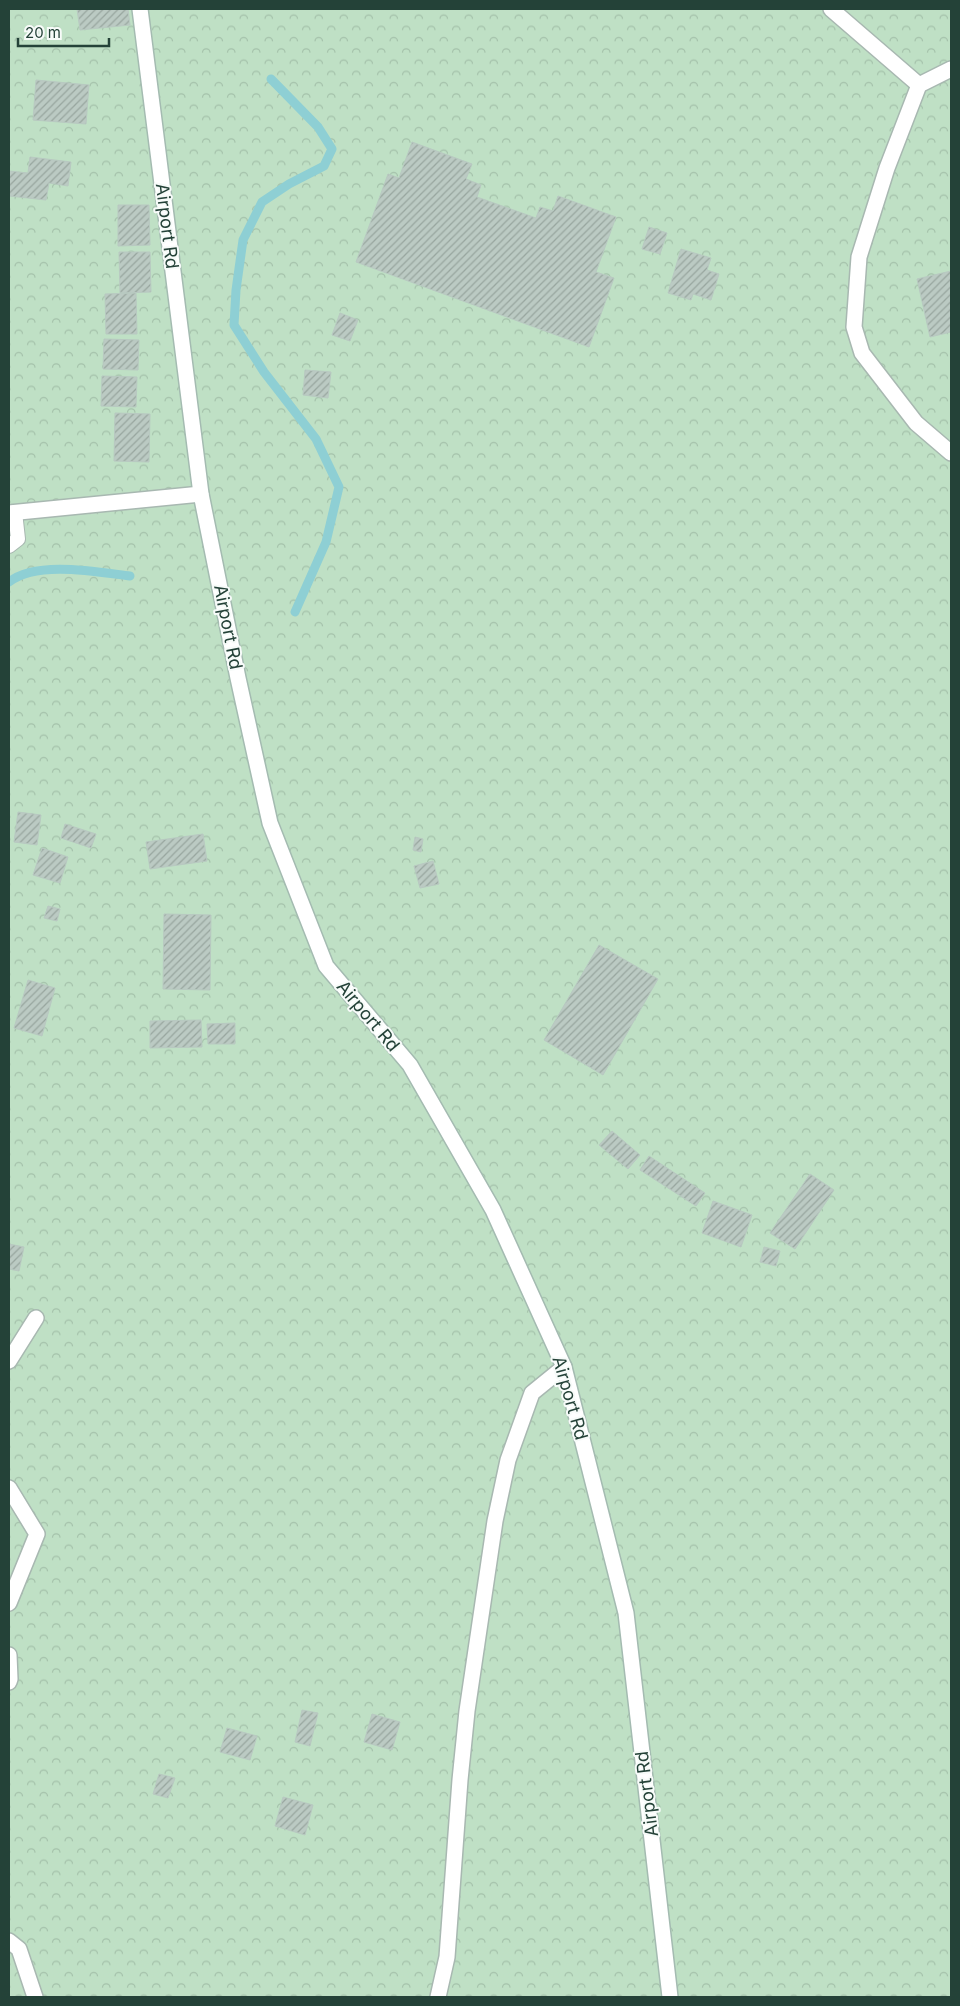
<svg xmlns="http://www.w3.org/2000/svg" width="960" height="2006" font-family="Inter,sans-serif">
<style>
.forest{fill:url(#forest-crowns)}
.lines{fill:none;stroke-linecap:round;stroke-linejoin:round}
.stream{stroke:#8ecfd4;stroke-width:9}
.building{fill:url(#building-hatch);stroke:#b8c9c1}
.lane-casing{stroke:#a8b8b1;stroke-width:16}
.street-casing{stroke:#a8b8b1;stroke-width:18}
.secondary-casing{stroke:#a4bbb1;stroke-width:18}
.lane{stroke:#fff;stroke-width:14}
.street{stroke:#fff;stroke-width:15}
.secondary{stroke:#fff;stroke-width:15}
.labels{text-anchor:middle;stroke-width:4;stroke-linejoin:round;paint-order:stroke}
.street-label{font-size:18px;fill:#244238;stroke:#f7fbf9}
</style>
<defs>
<pattern id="forest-crowns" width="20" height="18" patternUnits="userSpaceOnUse" patternTransform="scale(1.25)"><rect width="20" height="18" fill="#bfe0c5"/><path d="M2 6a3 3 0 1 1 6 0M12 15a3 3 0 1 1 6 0" fill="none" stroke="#a4c1aa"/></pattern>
<pattern id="building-hatch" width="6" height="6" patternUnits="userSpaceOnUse" patternTransform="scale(1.25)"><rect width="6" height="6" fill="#bbcac3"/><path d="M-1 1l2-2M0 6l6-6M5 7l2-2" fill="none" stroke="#98a69f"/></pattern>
</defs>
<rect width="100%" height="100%" fill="#e6efea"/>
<!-- forest -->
<rect class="forest" x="9" y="9" width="942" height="1988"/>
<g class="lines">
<!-- stream -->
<g class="stream">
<polyline points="271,79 318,127 332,149 324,166 289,184 262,202 243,240 236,290 234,325 264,372 316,439 339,487 326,542 295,612"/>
<path d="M 9,582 C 36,560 98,572 130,576"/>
</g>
</g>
<!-- building -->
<g class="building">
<polygon points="77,9 128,9 130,25 80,30"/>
<polygon points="36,80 89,85 86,124 33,120"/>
<polygon points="412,142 472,164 466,179 481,185 477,197 536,218 540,207 553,211 558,196 616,217 596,272 614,278 589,347 356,262 388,174 399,178"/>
<polygon points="30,157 71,162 68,186 49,183 46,200 9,196 9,171 28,173"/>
<polygon points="118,205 149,205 150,245 118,246"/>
<polygon points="649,227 667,233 660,254 642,249"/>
<polygon points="681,249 711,258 707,270 719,274 711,300 693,294 691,300 668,293"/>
<polygon points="119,252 150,252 151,292 120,293"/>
<polygon points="951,271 951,332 930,337 917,279"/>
<polygon points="136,293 137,334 106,334 105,294"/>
<polygon points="340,313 358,320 350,341 332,335"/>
<polygon points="104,339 139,340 138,370 103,369"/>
<polygon points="305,370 331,372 328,398 303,395"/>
<polygon points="102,376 137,377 136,407 101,406"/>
<polygon points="115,413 150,414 149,462 114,461"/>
<polygon points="18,812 41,815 37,845 14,842"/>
<polygon points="65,824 96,834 91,848 61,838"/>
<polygon points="203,834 207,861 150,869 146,842"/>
<polygon points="415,837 423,839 421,852 413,850"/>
<polygon points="42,848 68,857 60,883 33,875"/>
<polygon points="433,861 439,884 420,888 414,866"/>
<polygon points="48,906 60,909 57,921 44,918"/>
<polygon points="164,914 211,915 210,990 163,989"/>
<polygon points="599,945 658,979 603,1075 544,1040"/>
<polygon points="28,980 55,988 42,1036 14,1028"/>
<polygon points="201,1020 202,1047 150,1048 150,1021"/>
<polygon points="235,1023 235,1044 208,1044 207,1024"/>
<polygon points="612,1131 640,1155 628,1169 599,1145"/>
<polygon points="649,1156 705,1193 696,1206 640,1170"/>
<polygon points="810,1174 834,1190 795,1249 770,1233"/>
<polygon points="713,1201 752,1215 741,1247 702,1233"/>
<polygon points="9,1244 24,1247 19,1271 9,1269"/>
<polygon points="764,1247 780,1251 776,1266 760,1262"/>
<polygon points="302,1710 318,1713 310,1746 295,1742"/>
<polygon points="372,1714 400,1722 392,1750 364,1742"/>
<polygon points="227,1728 257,1736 250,1760 220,1752"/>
<polygon points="159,1774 175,1778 168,1798 153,1794"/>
<polygon points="283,1797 313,1805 305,1835 275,1826"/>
</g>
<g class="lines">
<!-- lane casing -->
<g class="lane-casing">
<polyline id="lane" points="9,546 18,539 15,512"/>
</g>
<!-- street casing -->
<g class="street-casing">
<g id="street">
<polyline points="831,9 919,85"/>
<polyline points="951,69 919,85 887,168 859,257 854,327 862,353 916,423 951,453"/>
<polyline points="9,513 201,494"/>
<polyline points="9,1361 36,1318"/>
<polyline points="9,1488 37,1534 9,1603"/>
<polyline points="9,1655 10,1679 9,1682"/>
<polyline points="9,1941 19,1949 35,1997"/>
<polyline points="438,1997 447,1957 460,1780 467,1711 495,1521 508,1460 532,1393 564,1367"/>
</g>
</g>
<!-- secondary casing -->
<g class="secondary-casing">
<polyline id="secondary" points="140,9 201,494 238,678 270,823 326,966 410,1065 493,1210 564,1367 626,1613 670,1997"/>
</g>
<!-- lane -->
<use href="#lane" class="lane"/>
<!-- street -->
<use href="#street" class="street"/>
<!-- secondary -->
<use href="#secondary" class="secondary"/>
</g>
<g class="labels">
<!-- street labels -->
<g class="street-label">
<text transform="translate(167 226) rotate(83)" y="6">Airport Rd</text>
<text transform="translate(228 627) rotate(79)" y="6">Airport Rd</text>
<text transform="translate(368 1016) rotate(50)" y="6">Airport Rd</text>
<text transform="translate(570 1398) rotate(74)" y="6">Airport Rd</text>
<text transform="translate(647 1794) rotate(-97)" y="6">Airport Rd</text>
</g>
</g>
<!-- border -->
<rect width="960" height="2006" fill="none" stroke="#244238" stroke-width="20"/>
<!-- scale -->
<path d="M18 38v8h91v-8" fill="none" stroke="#244238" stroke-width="2.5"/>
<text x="25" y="38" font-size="15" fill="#244238" stroke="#f7fbf9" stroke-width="4" paint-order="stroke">20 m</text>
</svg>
